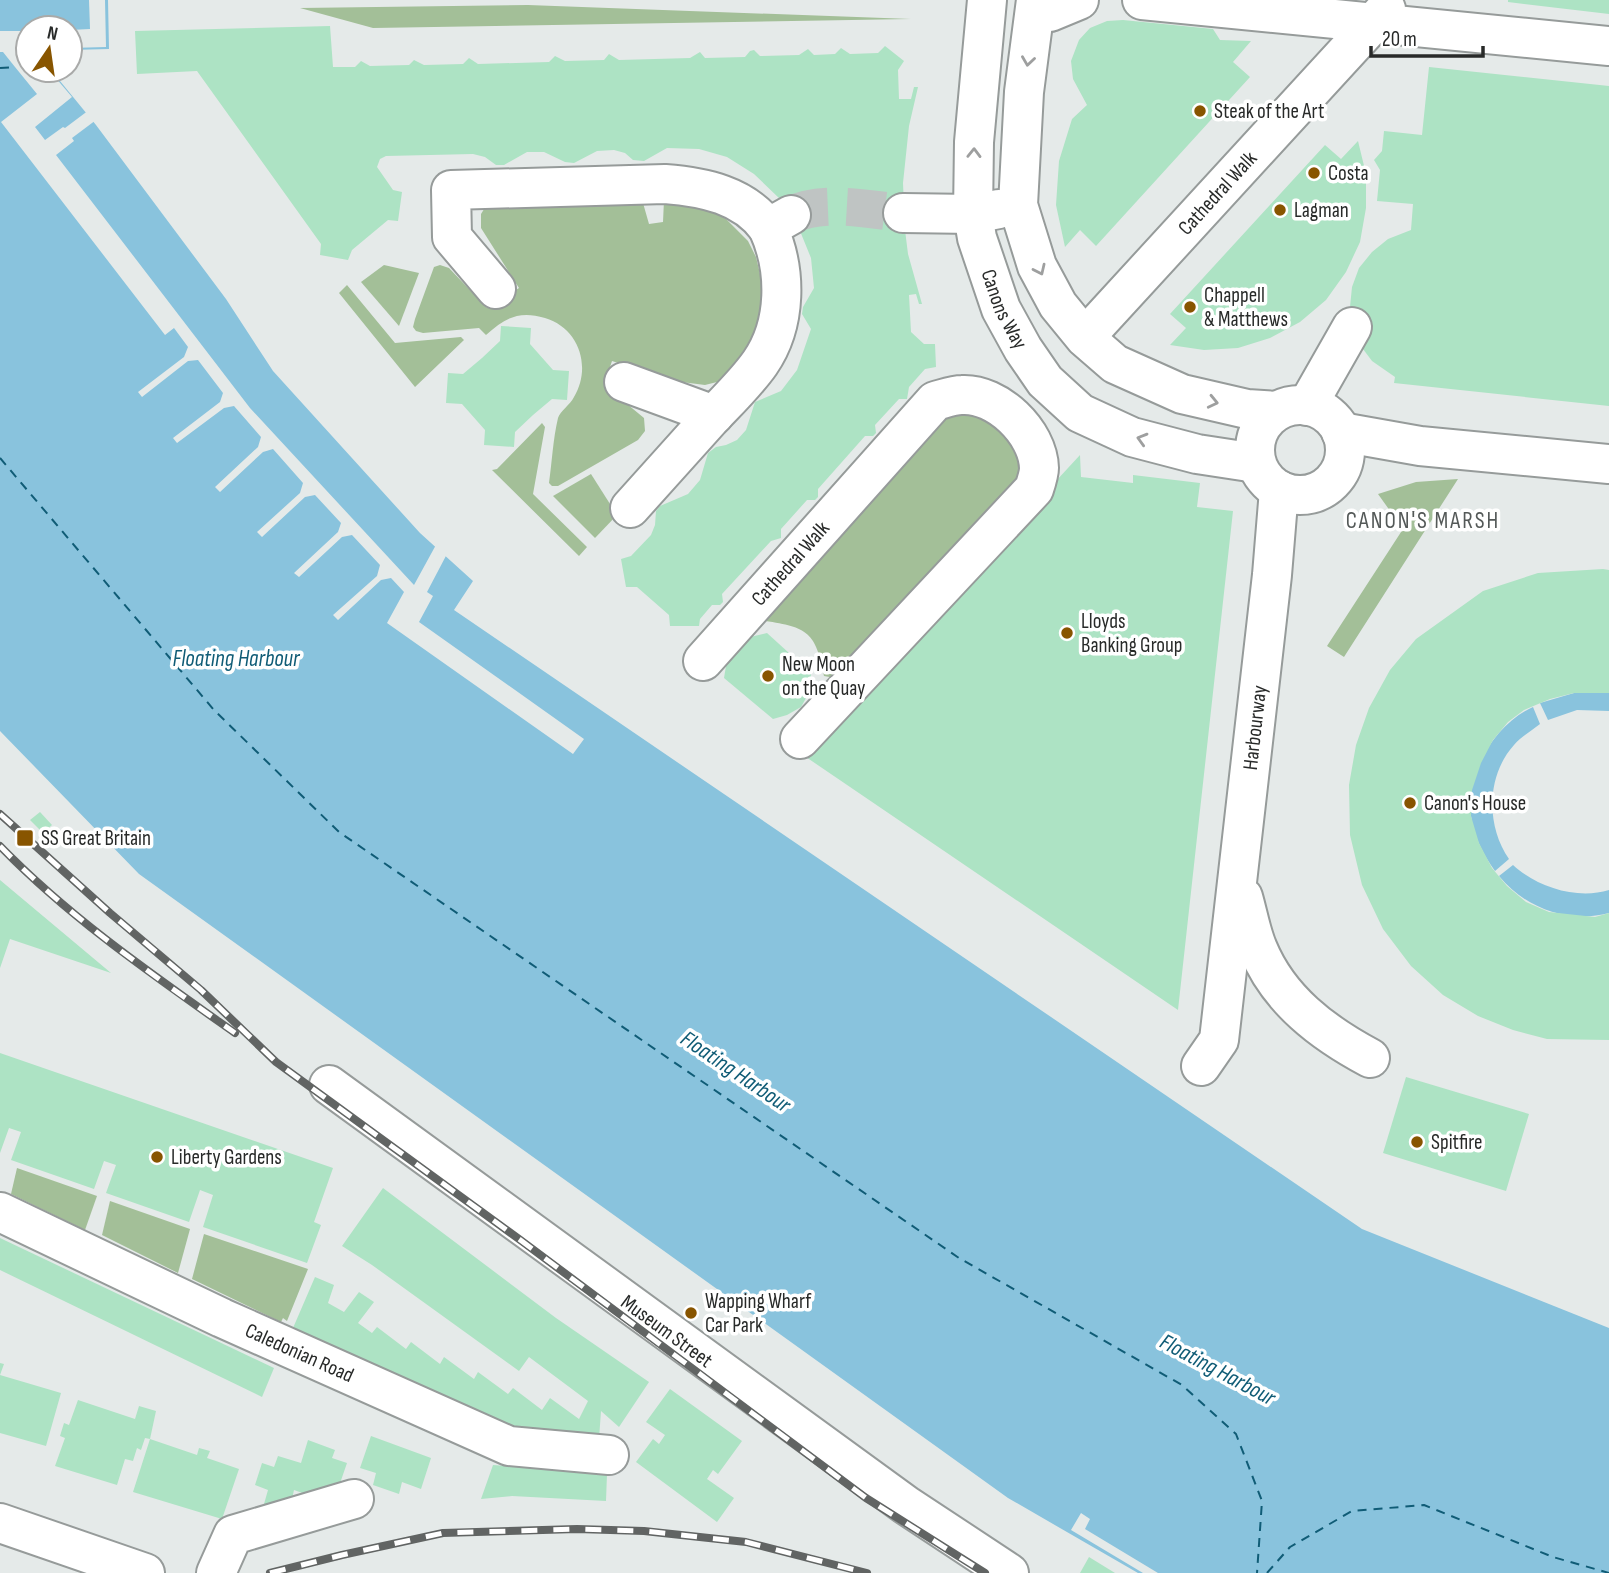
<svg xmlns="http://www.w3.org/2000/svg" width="1609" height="1573" font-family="'Sofia Sans Condensed',sans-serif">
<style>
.green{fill:#a3bf98}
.water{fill:#89c3dd}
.pier{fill:#e5eae9}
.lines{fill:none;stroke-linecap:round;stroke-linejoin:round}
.ferry{stroke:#105c76;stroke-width:2;stroke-dasharray:9 7;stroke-linecap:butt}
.building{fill:#ade3c4}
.minor-tunnel{stroke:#bfc4c3;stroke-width:38;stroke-dasharray:38 19;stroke-linecap:butt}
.minor-casing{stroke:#969b9a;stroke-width:42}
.minor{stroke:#fff;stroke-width:38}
.rail-casing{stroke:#616463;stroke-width:8}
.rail{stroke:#fff;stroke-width:5;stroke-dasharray:16;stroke-linecap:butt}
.oneway{stroke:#9e9f9f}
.poi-dot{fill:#850;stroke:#fff;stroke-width:2.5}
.labels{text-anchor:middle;stroke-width:7;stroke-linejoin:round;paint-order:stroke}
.poi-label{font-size:21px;fill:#282a29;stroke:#fff;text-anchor:start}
.street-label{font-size:21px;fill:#282a29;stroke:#fff}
.neighbourhood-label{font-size:23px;letter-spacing:2px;fill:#545958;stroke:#fff}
.water-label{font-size:23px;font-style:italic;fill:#105c76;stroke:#fff}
</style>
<rect width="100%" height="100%" fill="#e5eae9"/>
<!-- green -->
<g class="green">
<polygon points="528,5 911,19 373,28 300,8"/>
<path d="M 664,200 L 700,204 L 726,219 L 748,241 L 756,257 L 764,291 L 756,341 L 721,381 L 705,385 L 674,381 L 612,361 L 604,385 L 644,418 L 645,431 L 638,440 L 558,486 L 552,486 L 549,483 C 552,462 553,439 558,418 C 560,411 570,405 574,397 C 592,367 579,328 545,318 C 519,310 505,318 486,335 L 479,328 L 423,333 L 416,331 L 413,327 L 415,319 L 434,267 L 440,265 L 449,268 L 487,308 L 519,288 L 481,228 L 481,214 L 486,206 L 643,203 L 649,224 L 663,222 Z"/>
<polygon points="384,265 419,273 399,326 361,282"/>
<polygon points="347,285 395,343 461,337 464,340 415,387 339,293"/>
<path d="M 982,412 C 1009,437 1028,449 1016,489 L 835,678 L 824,676 C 816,632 807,627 765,621 L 766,605 L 942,413 Z"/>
<polygon points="542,423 545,427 533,494 587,547 579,556 492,470 497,469"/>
<polygon points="591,474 617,515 595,538 553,496"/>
<polygon points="1458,479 1344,657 1327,646 1403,529 1378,494 1416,482"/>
<polygon points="17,1168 97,1196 85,1230 11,1194"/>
<polygon points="110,1201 190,1229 178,1273 102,1235"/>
<polygon points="204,1234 308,1269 287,1321 283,1318 281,1322 192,1279"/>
</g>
<!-- water -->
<g class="water">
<polygon points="0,0 108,0 109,49 70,50 70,28 28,28 28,70 51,70 96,125 226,299 273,371 420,533 473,581 454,610 1362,1229 1609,1328 1609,1573 1138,1573 1008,1498 139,874 0,731"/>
<polygon points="1596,691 1609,693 1609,711 1577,710 1548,720 1540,703 1574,693"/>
<path d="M 1533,707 L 1540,724 C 1531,731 1521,737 1514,745 C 1486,776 1486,826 1509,859 L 1495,871 C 1484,856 1473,835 1471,816 C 1465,773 1495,724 1533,707 Z"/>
<path d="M 1513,865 C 1537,887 1577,900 1609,890 L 1609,913 C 1568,924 1525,908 1499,876 Z"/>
</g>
<!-- pier -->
<g class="pier">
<polygon points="89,0 105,0 106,47 70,48 70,30 90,29"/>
<polygon points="0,31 28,31 28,70 49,70 72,97 35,127 45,140 63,127 65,128 89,110 96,120 72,138 74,141 56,155 250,408 414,585 437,543 448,552 427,592 433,596 419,622 584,739 573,754 387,623 404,592 391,578 381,580 338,620 333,615 377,576 380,565 352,535 342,537 299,577 294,573 338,532 341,523 315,495 305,497 262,537 257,532 300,493 303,483 273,449 263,452 220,492 215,487 258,447 261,437 234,406 224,408 177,443 173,438 220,402 223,393 198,360 188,361 142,397 138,392 184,357 188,347 174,328 165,335 1,122 37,94 15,67 3,52 0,52"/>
<polygon points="1081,1513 1090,1519 1085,1529 1158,1573 1143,1573 1071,1530"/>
</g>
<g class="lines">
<!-- ferry -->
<g class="ferry">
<polyline points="0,68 15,67"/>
<polyline points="0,458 214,710 339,832 959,1258 1182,1385 1236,1434 1262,1501 1257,1573"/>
<polyline points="1267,1573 1290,1547 1352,1511 1424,1505 1553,1557 1609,1573"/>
</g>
</g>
<!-- building -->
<g class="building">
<polygon points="1508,0 1609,0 1609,14 1508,2"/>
<polygon points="1123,20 1213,29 1220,40 1251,41 1233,62 1250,77 1096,246 1080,230 1065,247 1056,205 1059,161 1072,119 1087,105 1073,79 1071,61 1079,40 1090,28 1107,21"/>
<polygon points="330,26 333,67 355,67 361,61 370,66 409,65 414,60 424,65 463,64 469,58 478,64 549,62 555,56 565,61 604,60 609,54 619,60 690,58 700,52 705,58 745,57 750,51 754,50 760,56 799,55 808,49 814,55 835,54 841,48 850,54 878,53 885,46 904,61 898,70 899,99 911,99 914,87 918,87 909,126 903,183 905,230 908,254 922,304 919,304 916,294 909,295 911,332 924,344 935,344 936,367 925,369 909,387 907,399 899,399 875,425 876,433 873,436 865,436 818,489 818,497 815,500 807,500 781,529 781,538 771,541 722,594 723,602 720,605 712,605 700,619 699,626 670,626 669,615 637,587 626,587 621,559 631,556 651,535 655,525 656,511 660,506 688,494 700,480 708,453 716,447 726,445 737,440 746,430 755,402 781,391 797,370 811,329 802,314 803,307 814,288 811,258 800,231 780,199 754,174 727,157 699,149 667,148 644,161 633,160 625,153 614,150 597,151 574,163 565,162 544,152 527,152 504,165 496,165 485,157 473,154 386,156 380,159 377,167 393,190 402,192 398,221 388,220 352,250 348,260 320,255 321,244 197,71 137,74 135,31"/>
<polygon points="1429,67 1609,86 1609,406 1394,383 1395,377 1372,361 1360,345 1352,327 1350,307 1352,287 1359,268 1372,252 1388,239 1411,230 1413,204 1377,201 1380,170 1374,160 1382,151 1384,131 1422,135"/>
<polygon points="1358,141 1366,174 1366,208 1360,242 1346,272 1326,300 1300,322 1270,338 1238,348 1204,350 1170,345 1186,328 1170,314 1325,145 1341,159"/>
<polygon points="501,326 531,328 530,344 553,370 569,371 567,400 552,399 533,415 515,432 514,447 484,445 485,430 462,404 446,403 448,373 463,374 482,358 500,341"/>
<polygon points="1080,455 1081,477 1133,483 1133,475 1200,483 1197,507 1233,511 1178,1010 803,755"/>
<polygon points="1603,569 1609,570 1609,693 1574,693 1550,699 1524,710 1508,722 1493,740 1481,763 1472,790 1471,816 1479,843 1492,868 1507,886 1526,902 1549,912 1595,917 1609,913 1609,1040 1547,1039 1513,1030 1478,1016 1443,995 1411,966 1383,929 1362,885 1350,835 1349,785 1356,745 1369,708 1390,670 1416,639 1483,591 1538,573"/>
<polygon points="767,633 811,673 810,691 801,707 787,715 773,719 724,678 727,660 746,638"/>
<polygon points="40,812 52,825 43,833 30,820"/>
<polygon points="0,880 111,973 10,939 0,968"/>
<polygon points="0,1053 333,1168 314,1222 321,1225 307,1263 203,1227 213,1195 200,1190 189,1222 106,1193 116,1165 104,1161 94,1189 11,1160 21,1132 9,1128 0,1153"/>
<polygon points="1406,1077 1529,1114 1506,1191 1383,1153"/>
<polygon points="383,1188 556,1318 649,1382 619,1427 601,1411 599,1439 527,1432 328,1346 293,1328 315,1277 334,1285 328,1303 344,1312 359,1292 374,1302 358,1323 372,1333 377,1327 406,1349 411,1342 440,1364 444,1357 474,1379 478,1372 508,1394 513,1388 542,1410 550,1398 579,1419 588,1401 529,1357 519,1371 372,1265 342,1246"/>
<polygon points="0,1238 274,1368 262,1397 0,1270"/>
<polygon points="0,1363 4,1364 0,1375 61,1393 46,1446 0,1433"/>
<polygon points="670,1389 742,1441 718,1474 713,1470 707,1479 734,1498 717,1522 636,1462 653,1439 659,1444 665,1435 646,1422"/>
<polygon points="78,1400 135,1419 139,1406 156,1411 150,1439 145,1438 141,1450 137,1448 133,1461 125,1459 117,1485 55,1466 65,1438 60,1436 64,1423 69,1425"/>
<polygon points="371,1436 431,1458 421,1489 402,1482 399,1494 373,1485 376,1473 360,1468"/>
<polygon points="150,1439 197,1455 199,1448 210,1451 207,1458 239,1469 222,1519 133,1492"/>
<polygon points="308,1440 335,1450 332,1458 347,1463 337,1492 323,1487 319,1499 294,1490 289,1513 264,1504 268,1490 255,1485 262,1463 274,1467 278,1456 301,1463"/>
<polygon points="493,1465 607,1474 606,1501 512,1496 481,1499"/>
<polygon points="1089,1557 1115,1573 1080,1573"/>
</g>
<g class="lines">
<!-- minor-tunnel -->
<path class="minor-tunnel" d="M 791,215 C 824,199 869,210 903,213"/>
<!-- minor casing -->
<g class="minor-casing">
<g id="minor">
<path id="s1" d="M 987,0 L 974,142 L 973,214 L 977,238 L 1001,309 L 1023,349 L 1045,381 L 1080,413 L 1132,437 L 1197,454 L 1256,463"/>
<polyline points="1036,0 1024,92 1018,205 1037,266 1058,305 1085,338 1115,364 1182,394 1247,409 1277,411"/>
<polyline points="1142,0 1609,46"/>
<polyline points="1050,12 1079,0"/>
<polyline points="903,213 973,214 999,209"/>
<path d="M 496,289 L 452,237 L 451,190 L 665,184 C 704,187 744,195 768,228 L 791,215"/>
<path id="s2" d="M 1097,324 L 1386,9"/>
<polyline points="624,382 714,415"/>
<circle cx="1300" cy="450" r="45"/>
<polyline points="1307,406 1352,327"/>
<polyline points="1341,432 1420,446 1609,464"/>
<path d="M 630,508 C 657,478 683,449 710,419 C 727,401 746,383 760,363 C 787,324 787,270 768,228"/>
<path id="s3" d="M 703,661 L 935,401 C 943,399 953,395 962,395 C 997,393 1038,432 1039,468 C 1039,474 1036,483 1034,489 L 800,739"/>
<path d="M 1243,897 C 1248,914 1251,933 1258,949 C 1279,1000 1323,1033 1370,1058"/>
<path id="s4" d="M 1201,1066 L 1219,1040 L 1272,575 L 1279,490"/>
<path id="s5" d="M 329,1085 L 906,1505 L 1009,1573"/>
<path id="s6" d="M 0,1212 L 222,1318 L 509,1446 L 609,1455"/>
<polyline points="0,1523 145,1573"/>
<polyline points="216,1573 233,1535 354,1499"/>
</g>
</g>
<!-- minor -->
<use href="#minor" class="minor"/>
<!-- rail casing -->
<g class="rail-casing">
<g id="rail">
<polyline points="0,814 110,913 201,990 276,1062 519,1239 866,1498 985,1573"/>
<path d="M 0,846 C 70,918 153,975 235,1033"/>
<polyline points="270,1573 342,1555 443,1533 577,1529 644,1531 746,1542 867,1573"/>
</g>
</g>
<!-- rail -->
<use href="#rail" class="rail"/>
</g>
<!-- one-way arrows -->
<defs><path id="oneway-chevron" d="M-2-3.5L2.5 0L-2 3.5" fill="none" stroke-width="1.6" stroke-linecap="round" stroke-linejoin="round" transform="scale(1.75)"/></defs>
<g class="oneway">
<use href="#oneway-chevron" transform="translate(1028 61) rotate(98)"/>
<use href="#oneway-chevron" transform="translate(974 153) rotate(-89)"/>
<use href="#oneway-chevron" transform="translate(1040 270) rotate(65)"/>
<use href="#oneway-chevron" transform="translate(1213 402) rotate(13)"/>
<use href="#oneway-chevron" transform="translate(1142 439) rotate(-164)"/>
</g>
<!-- markers -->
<g class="poi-dot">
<circle cx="1200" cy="111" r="7"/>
<circle cx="1314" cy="173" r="7"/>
<circle cx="1280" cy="210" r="7"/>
<circle cx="1190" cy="307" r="7"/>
<circle cx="1067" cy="633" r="7"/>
<circle cx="768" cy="676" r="7"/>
<circle cx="1410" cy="803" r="7"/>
<rect x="16" y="829" width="18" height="18" rx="3.5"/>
<circle cx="1417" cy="1142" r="7"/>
<circle cx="157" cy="1157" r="7"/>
<circle cx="691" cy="1313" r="7"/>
</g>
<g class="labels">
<!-- poi labels -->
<g class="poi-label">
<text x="1214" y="118">Steak of the Art</text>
<text x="1328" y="180">Costa</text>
<text x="1294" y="217">Lagman</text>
<text x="1204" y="302">Chappell<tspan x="1204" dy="24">&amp; Matthews</tspan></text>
<text x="1081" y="628">Lloyds<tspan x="1081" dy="24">Banking Group</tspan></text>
<text x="782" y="671">New Moon<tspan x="782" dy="24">on the Quay</tspan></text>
<text x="1424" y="810">Canon's House</text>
<text x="41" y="845">SS Great Britain</text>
<text x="1431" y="1149">Spitfire</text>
<text x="171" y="1164">Liberty Gardens</text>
<text x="705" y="1308">Wapping Wharf<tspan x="705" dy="24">Car Park</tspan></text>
</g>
<!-- street labels -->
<g class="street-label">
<text dy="7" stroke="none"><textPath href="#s2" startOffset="178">Cathedral Walk</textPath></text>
<text dy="7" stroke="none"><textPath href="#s1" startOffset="315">Canons Way</textPath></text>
<text dy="7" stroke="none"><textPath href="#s3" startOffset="131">Cathedral Walk</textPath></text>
<text dy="7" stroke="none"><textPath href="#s4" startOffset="346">Harbourway</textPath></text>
<text dy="7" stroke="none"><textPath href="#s5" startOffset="418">Museum Street</textPath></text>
<text dy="7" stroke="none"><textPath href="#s6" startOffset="331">Caledonian Road</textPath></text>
</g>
<!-- neighbourhood labels -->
<g class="neighbourhood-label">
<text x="1423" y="528">CANON'S MARSH</text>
</g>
<!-- water labels -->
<g class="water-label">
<text x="236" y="666">Floating Harbour</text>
<text transform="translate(736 1071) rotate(34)" y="8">Floating Harbour</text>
<text transform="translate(1218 1369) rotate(28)" y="8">Floating Harbour</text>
</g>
</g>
<!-- north arrow -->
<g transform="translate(49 49) rotate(13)"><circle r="33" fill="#ffffff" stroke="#a9aaa9" stroke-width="2"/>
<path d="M0-5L12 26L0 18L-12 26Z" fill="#885500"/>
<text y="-10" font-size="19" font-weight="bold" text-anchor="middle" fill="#282a29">N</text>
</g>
<!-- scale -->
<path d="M1371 46v10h112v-10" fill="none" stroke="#282a29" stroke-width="3.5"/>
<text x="1382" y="46" font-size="21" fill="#282a29" stroke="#ffffff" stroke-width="5" paint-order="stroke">20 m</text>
</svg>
